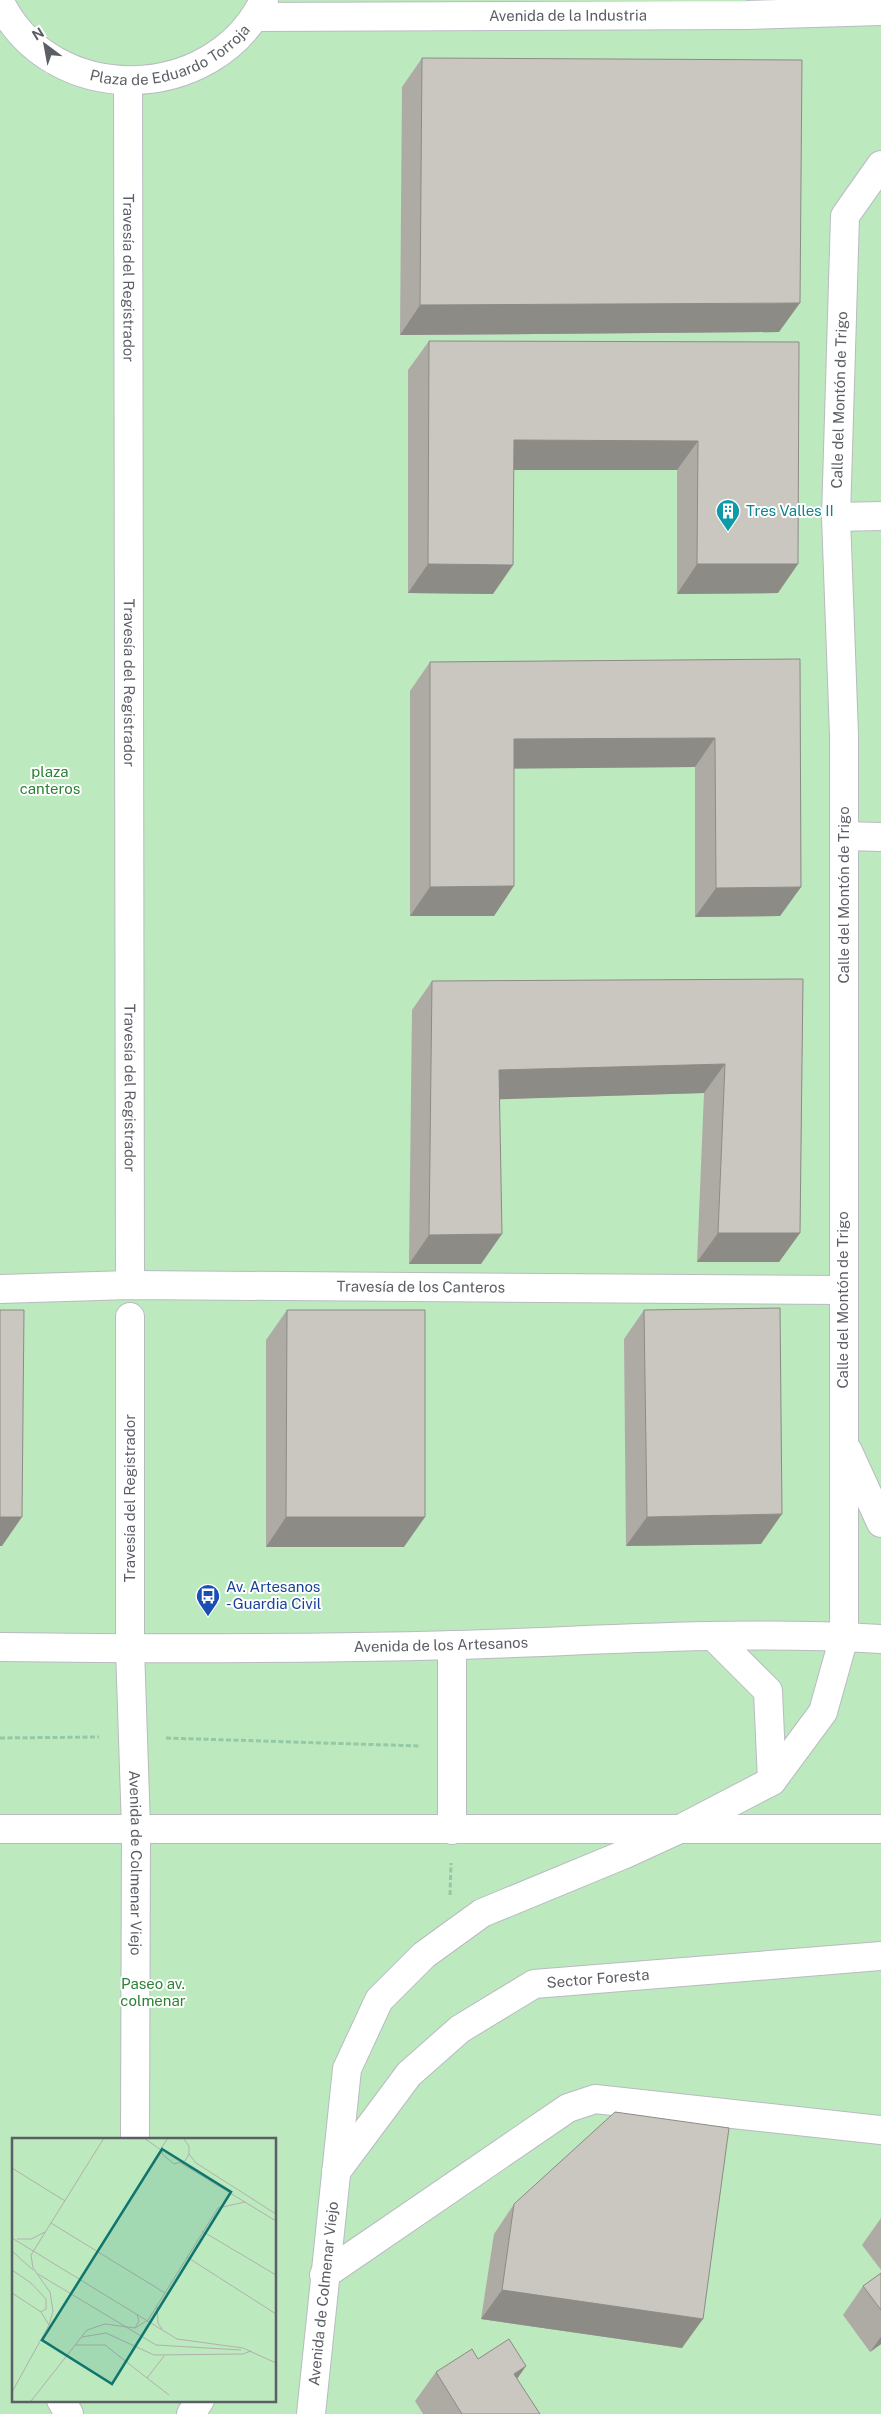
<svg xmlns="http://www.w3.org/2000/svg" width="881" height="2414" font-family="'Public Sans',sans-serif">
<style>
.green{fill:#bde9bf;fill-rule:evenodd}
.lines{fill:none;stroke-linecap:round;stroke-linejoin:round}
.street-casing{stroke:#b8bbc0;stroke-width:30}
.secondary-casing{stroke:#b8bcc3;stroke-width:30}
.path{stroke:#94c9a6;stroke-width:3;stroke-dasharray:5 2.5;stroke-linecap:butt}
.street{stroke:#fff;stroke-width:28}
.secondary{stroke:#fff;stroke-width:28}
.wall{fill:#aeaba5}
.shaded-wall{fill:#8d8b86}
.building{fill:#cac7c0;stroke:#8d8b86}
.labels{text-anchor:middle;stroke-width:4;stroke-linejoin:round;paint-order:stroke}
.street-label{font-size:15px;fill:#5b5f65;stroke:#fff}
.culture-label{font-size:15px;fill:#0d838f;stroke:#fff;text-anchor:start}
.park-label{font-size:15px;fill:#2c8334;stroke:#fff}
.transit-label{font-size:15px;fill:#164399;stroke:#fff;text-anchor:start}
.inset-road{fill:none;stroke:#b0b0ad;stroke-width:1}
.view{fill:#0f766e;fill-opacity:0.15;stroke:#0f766e;stroke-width:2.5}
.inset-edge{fill:none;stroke:#5b5f65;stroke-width:2.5}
</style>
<rect width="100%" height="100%" fill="#efede3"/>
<!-- green -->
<path class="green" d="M 0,0 L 881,0 L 881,2414 L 0,2414 ZM 14,2139 L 275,2139 L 275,2400 L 14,2400 Z"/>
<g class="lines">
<!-- street casing -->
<g class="street-casing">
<g id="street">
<path id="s1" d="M 128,82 L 130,1285"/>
<polyline points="836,517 881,516"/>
<polyline points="844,836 881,837"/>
<path id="s2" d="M 0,1289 L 130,1285 L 843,1290"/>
<path id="s3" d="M 130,1317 L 130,1648 L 136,1828 L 135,2139"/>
<polyline points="848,1451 881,1523"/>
<polyline points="714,1637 768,1691 772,1781"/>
<path id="s4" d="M 0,1647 C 152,1649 304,1649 456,1645 C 597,1641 740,1630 881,1639"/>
<polyline points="0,1829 881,1829"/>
<polyline points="452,1830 452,1645"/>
<path id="s5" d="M 336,2172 L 409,2074 L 460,2029 L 534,1984 L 881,1956"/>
<polyline points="324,2275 568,2108 595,2099 881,2130"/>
<polyline points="61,2400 69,2414"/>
<polyline points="191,2414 200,2400"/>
<path id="s6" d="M 311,2414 L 347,2069 L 379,2000 L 424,1955 L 482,1913 L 625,1854 L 684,1827 L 772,1781 L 823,1712 L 844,1637 L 844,735 L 836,517 L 845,216 L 881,165"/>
</g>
</g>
<!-- secondary casing -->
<g class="secondary-casing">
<g id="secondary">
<path id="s7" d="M 0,2 C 52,108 213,105 264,0"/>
<path id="s8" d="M 256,17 L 747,15 L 881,11"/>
</g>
</g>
<!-- path -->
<g class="path">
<polyline points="0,1738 99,1737"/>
<polyline points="166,1738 419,1746"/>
<polyline points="450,1895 451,1863"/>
</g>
<!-- street -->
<use href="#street" class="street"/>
<!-- secondary -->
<use href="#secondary" class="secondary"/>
</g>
<!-- wall -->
<g class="wall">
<polygon points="422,58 779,332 400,335 402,87"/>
<polygon points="429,341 799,342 778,593 677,594 677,470 514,470 493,594 408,593 408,370"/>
<polygon points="800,659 801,887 780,916 695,917 695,767 514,768 514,886 494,916 410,916 410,691 430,662"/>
<polygon points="803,979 800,1233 779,1262 697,1262 704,1093 500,1099 481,1264 409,1264 412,1010 432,981"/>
<polygon points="287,1310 404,1547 266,1547 266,1340"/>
<polygon points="644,1310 761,1544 626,1546 624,1339"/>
<polygon points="514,2204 682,2348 481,2319 494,2234"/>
<polygon points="881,2218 881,2270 862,2245"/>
<polygon points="881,2273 881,2344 870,2352 843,2315 863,2286"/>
<polygon points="478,2359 517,2379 540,2414 423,2414 415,2401 436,2372"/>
</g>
<!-- shaded-wall -->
<g class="shaded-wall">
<polygon points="800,303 779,332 400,335 420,305"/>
<polygon points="514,440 698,441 677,470 493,470"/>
<polygon points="428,564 513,565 493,594 408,593"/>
<polygon points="697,564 798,564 778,593 677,594"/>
<polygon points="715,738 695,767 494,769 514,739"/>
<polygon points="514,886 494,916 410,916 430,887"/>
<polygon points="801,887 780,916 695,917 716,888"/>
<polygon points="725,1064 704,1093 479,1100 499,1070"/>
<polygon points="718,1233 800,1233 779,1262 697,1262"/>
<polygon points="502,1234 481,1264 409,1264 429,1235"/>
<polygon points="782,1514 761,1544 626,1546 647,1517"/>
<polygon points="0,1517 22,1517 2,1546 0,1546"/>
<polygon points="286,1517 425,1517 404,1547 266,1547"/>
<polygon points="502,2290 703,2319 682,2348 481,2319"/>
<polygon points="881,2337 881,2344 870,2352"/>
<polygon points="526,2366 506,2395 514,2374"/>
</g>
<!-- building -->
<g class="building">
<polygon points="422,58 802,60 800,303 420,305"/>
<polygon points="429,341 799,342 798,564 697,564 698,441 514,440 513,565 428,564"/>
<polygon points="800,659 801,887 716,888 715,738 514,739 514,886 430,887 430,662"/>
<polygon points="803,979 800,1233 718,1233 725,1064 499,1070 502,1234 429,1235 432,981"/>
<polygon points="780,1308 782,1514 647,1517 644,1310"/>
<polygon points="0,1310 24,1310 22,1517 0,1517"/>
<polygon points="287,1310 425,1310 425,1517 286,1517"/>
<polygon points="615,2112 729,2128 703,2319 502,2290 514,2204"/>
<polygon points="881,2273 881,2310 863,2286"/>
<polygon points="509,2339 526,2366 514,2374 540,2414 462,2414 436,2372 472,2349 478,2359"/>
</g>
<!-- icons -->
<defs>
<g id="building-pin" transform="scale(1.25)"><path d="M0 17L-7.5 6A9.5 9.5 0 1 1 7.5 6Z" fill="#0f9aa8" stroke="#fff"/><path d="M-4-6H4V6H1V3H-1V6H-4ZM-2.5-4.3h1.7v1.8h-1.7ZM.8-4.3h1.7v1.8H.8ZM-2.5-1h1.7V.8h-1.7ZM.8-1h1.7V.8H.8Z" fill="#fff"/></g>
<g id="bus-pin" transform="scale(1.25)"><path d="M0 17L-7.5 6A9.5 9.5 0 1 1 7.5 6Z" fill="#1a4fb4" stroke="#fff"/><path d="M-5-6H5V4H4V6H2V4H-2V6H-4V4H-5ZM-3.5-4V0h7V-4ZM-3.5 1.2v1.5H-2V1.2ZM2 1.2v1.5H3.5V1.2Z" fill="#fff"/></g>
</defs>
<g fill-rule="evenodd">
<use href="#building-pin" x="728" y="511"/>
<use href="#bus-pin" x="208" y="1596"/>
</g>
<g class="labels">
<!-- street labels -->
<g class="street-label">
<text dy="5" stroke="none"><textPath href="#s8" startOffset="312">Avenida de la Industria</textPath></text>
<text dy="5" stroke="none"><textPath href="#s7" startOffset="206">Plaza de Eduardo Torroja</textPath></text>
<text dy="5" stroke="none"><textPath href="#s1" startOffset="196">Travesía del Registrador</textPath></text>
<text dy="5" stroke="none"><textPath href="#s6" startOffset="2278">Calle del Montón de Trigo</textPath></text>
<text dy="5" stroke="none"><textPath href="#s1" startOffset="601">Travesía del Registrador</textPath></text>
<text transform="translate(844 895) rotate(-90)" y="5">Calle del Montón de Trigo</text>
<text dy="5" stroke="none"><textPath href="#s1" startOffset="1006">Travesía del Registrador</textPath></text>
<text dy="5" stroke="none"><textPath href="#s2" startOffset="421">Travesía de los Canteros</textPath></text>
<text transform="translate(843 1300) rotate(-90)" y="5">Calle del Montón de Trigo</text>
<text transform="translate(130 1498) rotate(-90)" y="5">Travesía del Registrador</text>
<text dy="5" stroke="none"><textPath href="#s4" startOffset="441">Avenida de los Artesanos</textPath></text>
<text dy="5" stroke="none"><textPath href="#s3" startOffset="546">Avenida de Colmenar Viejo</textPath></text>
<text dy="5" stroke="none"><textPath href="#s5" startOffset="341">Sector Foresta</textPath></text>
<text dy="5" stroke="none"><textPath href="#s6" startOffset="121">Avenida de Colmenar Viejo</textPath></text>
</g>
<!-- culture labels -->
<g class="culture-label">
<text x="746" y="516">Tres Valles II</text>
</g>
<!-- park labels -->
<g class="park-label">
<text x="50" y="777">plaza<tspan x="50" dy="17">canteros</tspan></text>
<text x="153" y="1989">Paseo av.<tspan x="153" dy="17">colmenar</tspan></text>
</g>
<!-- transit labels -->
<g class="transit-label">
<text x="226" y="1592">Av. Artesanos<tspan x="226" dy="17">- Guardia Civil</tspan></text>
</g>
</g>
<!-- overview -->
<g transform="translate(12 2138)">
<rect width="264" height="264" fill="#efede3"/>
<path d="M 0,0 L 264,0 L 264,263 L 0,263 Z" fill="#bde9bf"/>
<path class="inset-road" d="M 132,0 L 149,12M 156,0 L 150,9 L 150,16 L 162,26 L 173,23 L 177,16 L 177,8 L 171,0M 177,16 L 184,25 L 264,76M 169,25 L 264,83M 0,30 L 53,63M 39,85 L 153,155M 190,93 L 264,137M 0,100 L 165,201 L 231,210 L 264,225M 5,101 L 19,101 L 33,94M 0,113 L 21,132M 175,119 L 264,176M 0,132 L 19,145 L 34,161 L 34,171 L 29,174M 26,136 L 144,207 L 229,212M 0,155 L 29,174 L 37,187M 145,169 L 146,185 L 150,191M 123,190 L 127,183 L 125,176M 70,199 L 94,195 L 142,217 L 231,216 L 239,213M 63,207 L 93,207 L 135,240 L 152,218M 135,240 L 157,257M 0,254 L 37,187 L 41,173 L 38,154 L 21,130 L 19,117 L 92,0M 19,263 L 75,192 L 93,186 L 123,190 L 136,182 L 206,70 L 233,64"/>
<path class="view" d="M 150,11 L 219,54 L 100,246 L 30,202 Z"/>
<rect width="264" height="264" class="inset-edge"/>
</g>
<!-- north arrow -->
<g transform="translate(45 45) rotate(328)" stroke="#ffffff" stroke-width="4" paint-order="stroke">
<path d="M0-4L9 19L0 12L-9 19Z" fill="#5b5f65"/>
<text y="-8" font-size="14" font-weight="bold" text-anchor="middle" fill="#5b5f65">N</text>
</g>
</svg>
